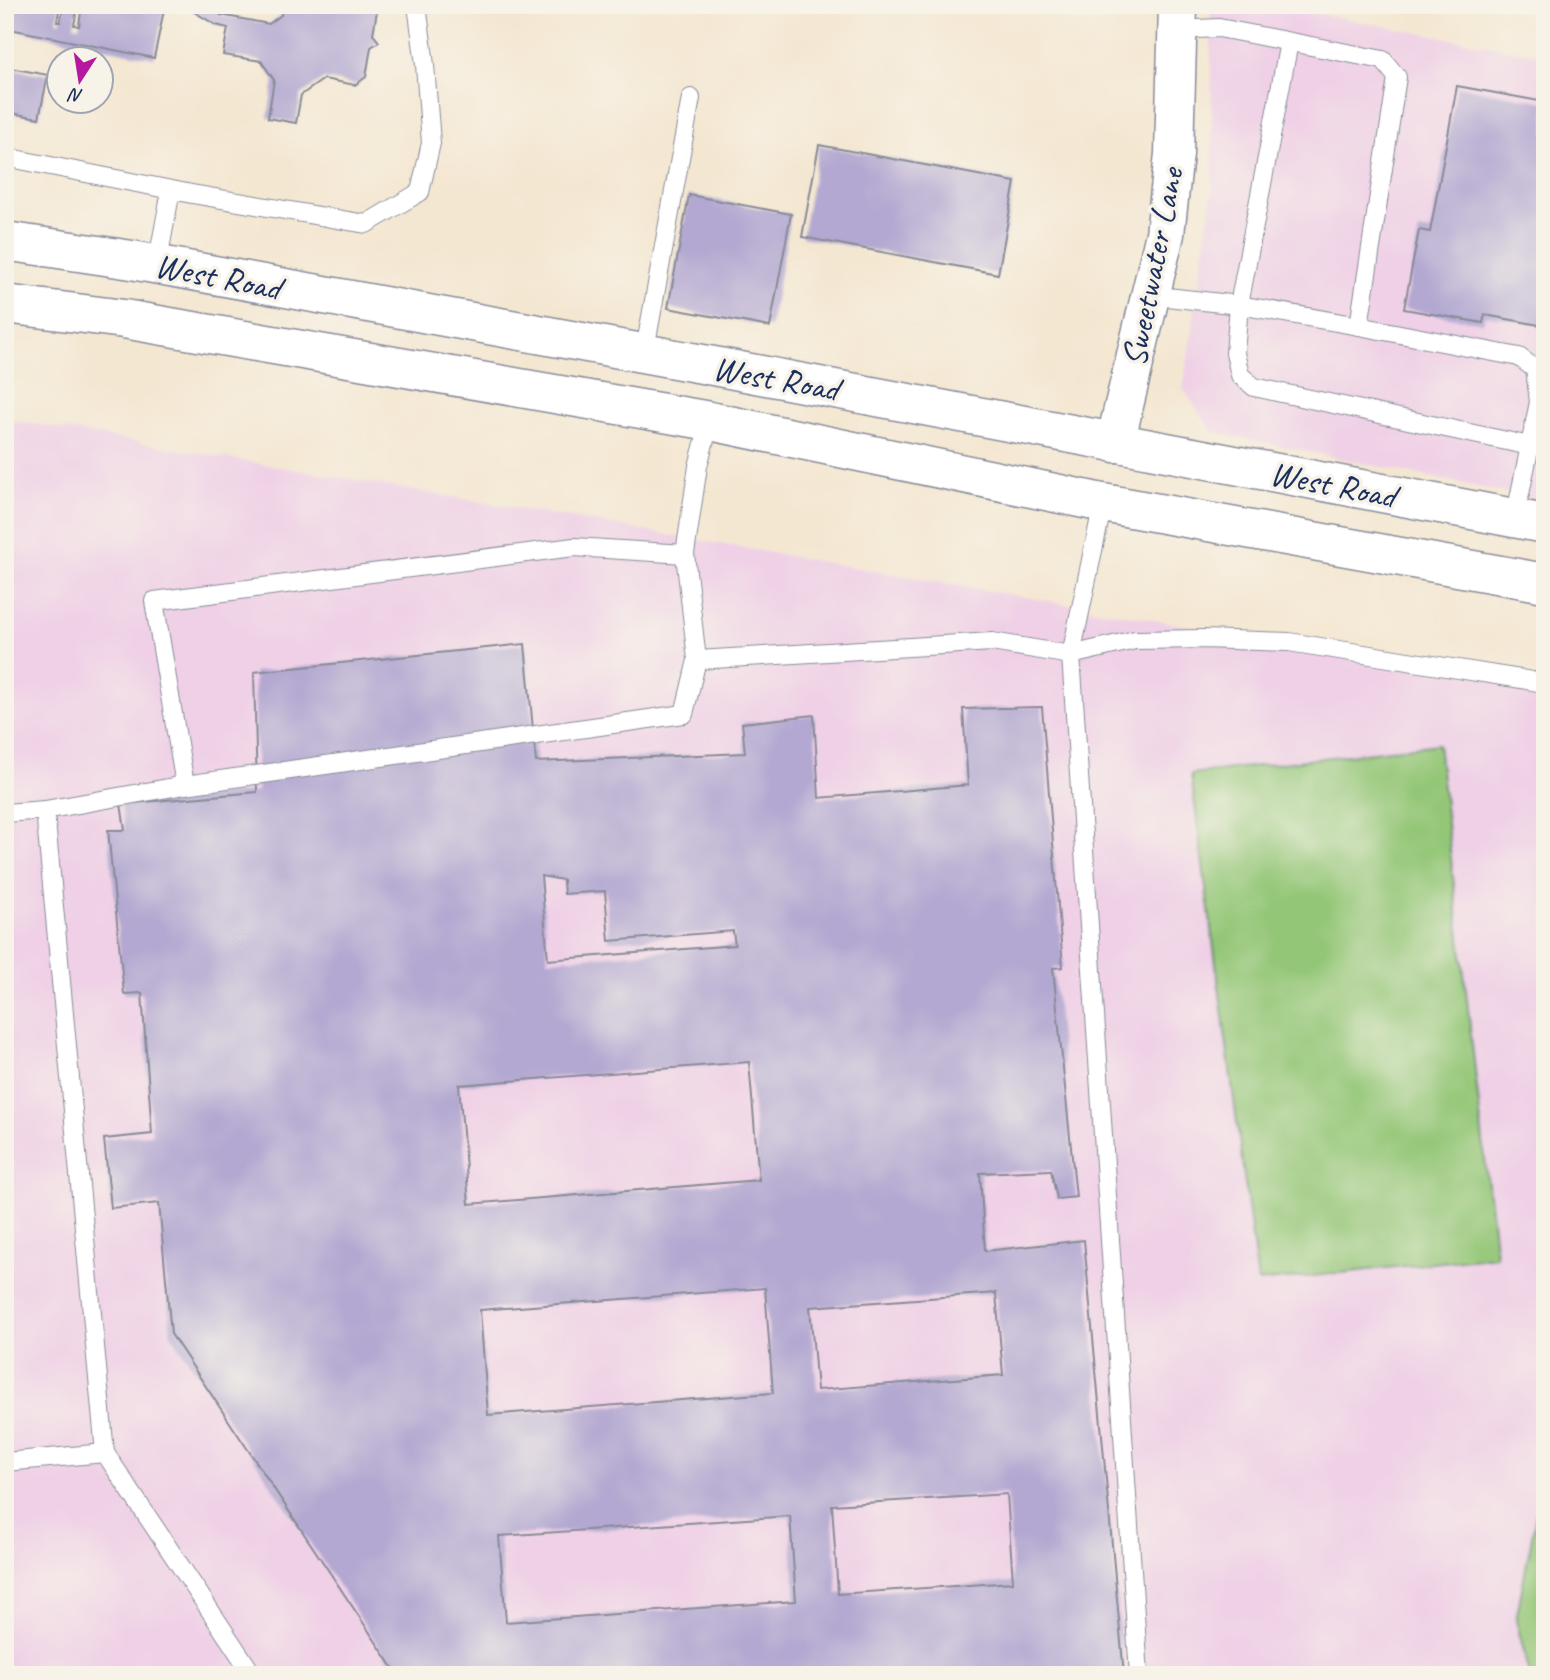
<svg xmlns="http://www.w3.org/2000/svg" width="1550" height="1680" font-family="Caveat,sans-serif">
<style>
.built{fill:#efd0e6}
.green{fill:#93c676;stroke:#577a6a;stroke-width:2}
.building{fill:#b3a8d1;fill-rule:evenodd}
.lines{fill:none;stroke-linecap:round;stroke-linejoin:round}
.service-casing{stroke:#888b98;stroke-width:20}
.tertiary-casing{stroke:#888b98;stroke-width:41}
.secondary-casing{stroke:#888b98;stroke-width:41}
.service{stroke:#fff;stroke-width:18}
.tertiary{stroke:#fff;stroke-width:38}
.secondary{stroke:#fff;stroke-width:38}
.labels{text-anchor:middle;stroke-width:7;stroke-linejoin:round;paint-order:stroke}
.street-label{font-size:35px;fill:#1b2f5e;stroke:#f7f3e8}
</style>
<rect width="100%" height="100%" fill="#f7f3e8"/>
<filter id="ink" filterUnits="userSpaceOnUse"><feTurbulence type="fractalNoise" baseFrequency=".0143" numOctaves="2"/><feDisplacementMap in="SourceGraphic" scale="14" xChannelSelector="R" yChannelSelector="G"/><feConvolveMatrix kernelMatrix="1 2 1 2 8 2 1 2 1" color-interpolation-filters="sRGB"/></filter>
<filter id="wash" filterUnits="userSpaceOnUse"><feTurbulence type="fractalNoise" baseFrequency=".00686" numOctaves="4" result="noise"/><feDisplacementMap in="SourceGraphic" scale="28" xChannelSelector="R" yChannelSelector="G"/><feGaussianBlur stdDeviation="1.57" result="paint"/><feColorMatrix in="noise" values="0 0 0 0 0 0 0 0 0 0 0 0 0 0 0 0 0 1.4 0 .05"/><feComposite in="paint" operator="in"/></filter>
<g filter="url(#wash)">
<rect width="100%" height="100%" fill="#f4e7d2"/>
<!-- built -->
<g class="built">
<polygon points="1210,5 1270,5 1545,56 1545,501 1213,432 1183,389 1213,189"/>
<polygon points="5,419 1545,688 1545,1675 5,1675"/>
</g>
<!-- green -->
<g class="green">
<polygon points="1438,744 1496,1256 1258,1282 1191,774"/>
<polygon points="1545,1469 1545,1675 1530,1675 1516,1620"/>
</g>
<g id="blocks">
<!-- building -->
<g class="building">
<polygon points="5,5 60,5 57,22 60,22 64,5 78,5 74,25 79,26 82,5 165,5 154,58 5,28"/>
<polygon points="183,5 204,5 221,15 269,24 281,15 283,5 378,5 373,34 379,42 371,47 366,77 355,85 324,79 301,95 296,123 268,118 274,80 261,61 223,55 228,28 216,25"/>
<polygon points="5,67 48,75 39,118 5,112"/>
<polygon points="1457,86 1545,102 1545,326 1485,315 1483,323 1404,309 1419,230 1430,232"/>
<polygon points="819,145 1015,182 998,274 802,237"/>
<polygon points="689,195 791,214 770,327 668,308"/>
<path d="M 525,644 L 536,762 L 745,753 L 742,723 L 814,715 L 819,798 L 968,785 L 963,709 L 1042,707 L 1063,967 L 1053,968 L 1076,1197 L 1057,1199 L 1051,1170 L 980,1173 L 985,1251 L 1084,1240 L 1124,1675 L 398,1675 L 171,1334 L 159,1203 L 111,1208 L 104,1139 L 152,1134 L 142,993 L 124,994 L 108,830 L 125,830 L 121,804 L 257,792 L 254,672 ZM 541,876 L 563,880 L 564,894 L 605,891 L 609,941 L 733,931 L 735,945 L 548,960 ZM 749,1062 L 759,1180 L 469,1204 L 459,1085 ZM 765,1288 L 773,1393 L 488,1415 L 480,1310 ZM 996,1293 L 1003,1375 L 817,1390 L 810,1307 ZM 1007,1494 L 1013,1582 L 838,1594 L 832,1505 ZM 790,1516 L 796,1601 L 506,1622 L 499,1536 Z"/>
</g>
</g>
</g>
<g filter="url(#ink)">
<use href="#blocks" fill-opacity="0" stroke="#888b98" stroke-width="2"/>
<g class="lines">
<!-- service casing -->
<g class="service-casing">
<g id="service">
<polyline points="1177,30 1219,28 1383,60 1397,77 1359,326 1519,357 1535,369 1539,402 1515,518"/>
<polyline points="1289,42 1239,305 1235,353 1240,375 1254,387 1530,446"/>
<polyline points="5,157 192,194 366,224 420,192 431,143 425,65 417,5"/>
<polyline points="157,265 171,190"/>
<polyline points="1149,295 1239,305 1359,326"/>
<polyline points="644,355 691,98"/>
<polyline points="1103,503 1071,655 1139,1675"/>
<polyline points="697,660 992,642 1071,655 1135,640 1204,639 1289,642 1545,683"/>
<polyline points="185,785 154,601 574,547 685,554"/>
<polyline points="45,810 105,1453"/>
<polyline points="5,813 45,810 185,785 684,714 697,660 685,554 698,466 710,421"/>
<polyline points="5,1462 105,1453 253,1675"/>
</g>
</g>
<!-- tertiary casing -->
<g class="tertiary-casing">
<polyline id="tertiary" points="1115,443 1165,234 1174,154 1178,5"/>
</g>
<!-- secondary casing -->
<g class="secondary-casing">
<g id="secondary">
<polyline points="5,241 132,260 719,367 1545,524"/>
<polyline points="5,304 124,319 710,421 1103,503 1545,583"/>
</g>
</g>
<!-- service -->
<use href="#service" class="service"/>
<!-- tertiary -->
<use href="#tertiary" class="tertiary"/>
<!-- secondary -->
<use href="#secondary" class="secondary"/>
</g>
</g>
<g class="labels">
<!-- street labels -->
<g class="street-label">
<text transform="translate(1152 267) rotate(-79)" y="12">Sweetwater Lane</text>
<text transform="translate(218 276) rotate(11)" y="12">West Road</text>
<text transform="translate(776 378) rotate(10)" y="12">West Road</text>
<text transform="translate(1333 484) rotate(11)" y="12">West Road</text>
</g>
</g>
<!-- margin -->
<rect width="1550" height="1680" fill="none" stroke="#f7f3e8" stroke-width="28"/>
<!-- north arrow -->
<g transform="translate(80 80) rotate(192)"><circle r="33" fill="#f7f3e8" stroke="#9fa5b1" stroke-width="2"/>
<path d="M0-5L12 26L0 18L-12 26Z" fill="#b5179e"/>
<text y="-10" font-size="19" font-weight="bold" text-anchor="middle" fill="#1b2f5e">N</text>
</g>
</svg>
